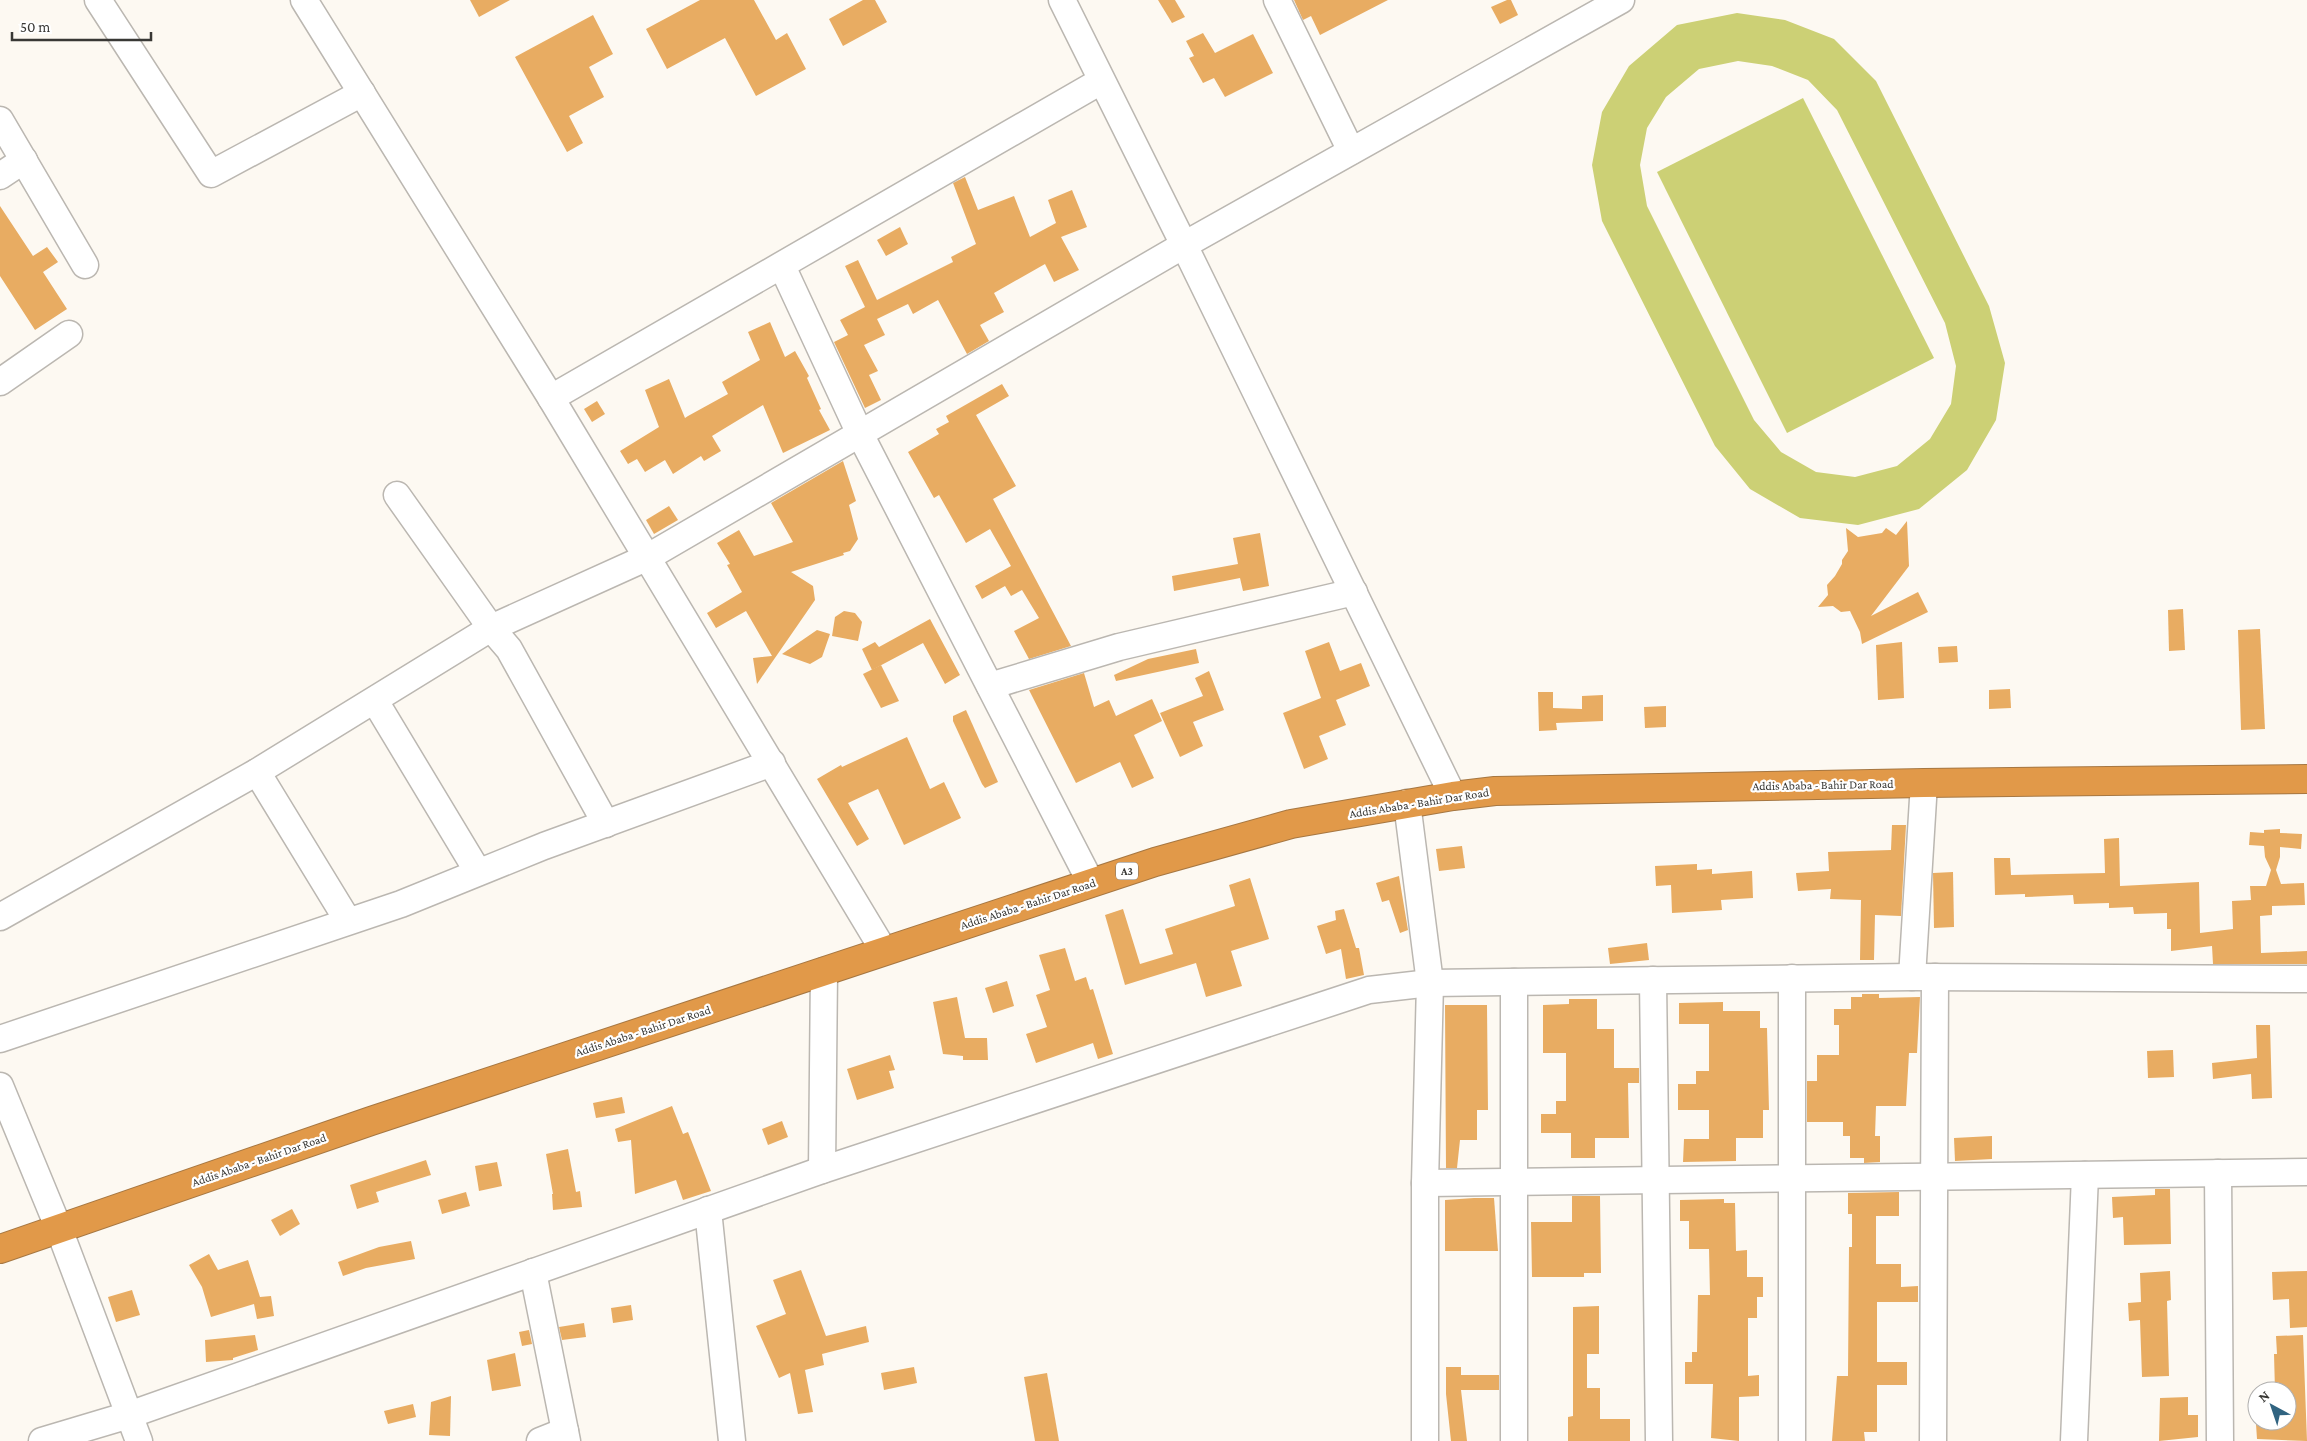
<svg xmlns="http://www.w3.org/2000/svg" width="2307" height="1441" font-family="'Crimson Pro',serif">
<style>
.green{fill:#ccd075;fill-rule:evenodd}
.building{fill:#e8ac62}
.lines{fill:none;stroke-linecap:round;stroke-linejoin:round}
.minor-casing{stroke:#bbb7b1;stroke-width:29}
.highway-casing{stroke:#a67742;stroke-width:30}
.minor{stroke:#fff;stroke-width:26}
.highway{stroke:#e19949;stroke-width:28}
.labels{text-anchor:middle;stroke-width:4.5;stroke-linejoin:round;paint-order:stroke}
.shield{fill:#fff;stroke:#747472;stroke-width:1}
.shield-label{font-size:11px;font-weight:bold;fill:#393835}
.street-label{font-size:12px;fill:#393835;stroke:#fff}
</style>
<rect width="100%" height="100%" fill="#fdf9f2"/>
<!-- green -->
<g class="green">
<path d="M 1737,13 L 1785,20 L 1834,39 L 1876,81 L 1989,306 L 2005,363 L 1996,420 L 1967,470 L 1919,509 L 1858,525 L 1800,518 L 1750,489 L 1715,446 L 1602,221 L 1592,165 L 1602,112 L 1629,66 L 1677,25 ZM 1738,61 L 1772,66 L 1808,80 L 1837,110 L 1945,323 L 1956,366 L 1951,404 L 1930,439 L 1897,466 L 1855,477 L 1816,472 L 1781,452 L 1754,420 L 1647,206 L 1640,165 L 1647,128 L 1666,97 L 1699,69 Z"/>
<polygon points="1803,98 1934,358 1787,433 1657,172"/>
</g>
<!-- building -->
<g class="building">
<polygon points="470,0 510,0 479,17"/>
<polygon points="700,0 754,0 776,40 787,33 806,69 756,96 725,38 667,69 646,29"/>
<polygon points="863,0 875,0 887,22 843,46 829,19"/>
<polygon points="1158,0 1175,0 1185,17 1172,23"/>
<polygon points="1294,0 1388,0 1320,35 1311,16 1303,20"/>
<polygon points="1507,0 1511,0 1518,15 1500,24 1491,7"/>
<polygon points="593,15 613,54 589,67 604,97 569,116 583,143 567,152 515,57"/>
<polygon points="1203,33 1215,53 1253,34 1273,73 1225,97 1214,78 1203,83 1189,58 1194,56 1186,41"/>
<polygon points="965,177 978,210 1014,196 1030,237 1056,223 1048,200 1072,190 1087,227 1061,237 1079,270 1054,282 1045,264 994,293 1004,312 980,325 989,341 967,354 938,300 913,314 908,304 877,319 885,335 864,345 878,371 869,375 881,400 865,408 834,342 848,335 840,320 865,307 845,266 858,260 877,300 953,262 951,257 976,244 953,183"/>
<polygon points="0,206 33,256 47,247 58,262 43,272 67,309 35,330 0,276"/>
<polygon points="900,227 908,244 886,256 877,240"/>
<polygon points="770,322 785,357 795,351 809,376 807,378 821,409 819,410 830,430 783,453 763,405 712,436 721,451 704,461 701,456 673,474 665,460 645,472 637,459 628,464 620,451 659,427 645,390 669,379 685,418 688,416 728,394 722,382 760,360 748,332"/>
<polygon points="1002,384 1009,396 976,415 1016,486 993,499 1071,646 1029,659 1014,631 1039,618 1022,590 1011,596 1005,586 982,599 975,586 1011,566 990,529 966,543 939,495 934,498 908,452 939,434 936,429 949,422 946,416"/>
<polygon points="597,401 605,414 592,422 584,409"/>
<polygon points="843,461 856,501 849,505 858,539 850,551 843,553 844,555 791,572 813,586 815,600 757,684 753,658 772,656 746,611 716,628 707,613 742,592 727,565 730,564 717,543 739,530 754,556 793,542 771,503"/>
<polygon points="669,506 678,520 654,534 646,520"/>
<polygon points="1907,521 1909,566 1871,616 1918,592 1928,612 1862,644 1860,632 1850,611 1841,612 1833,606 1818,607 1828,595 1827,585 1835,576 1842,564 1842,560 1848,551 1846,528 1858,537 1882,533 1886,528 1896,535"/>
<polygon points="1260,533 1269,586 1243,591 1240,578 1174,591 1172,576 1238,564 1233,538"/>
<polygon points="2183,609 2185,650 2169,651 2168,610"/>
<polygon points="844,611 855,613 862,622 858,641 832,636 835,617"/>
<polygon points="930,619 960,675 945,684 923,643 872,670 862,649 875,642 879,647"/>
<polygon points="2260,629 2265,729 2241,730 2238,630"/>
<polygon points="817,630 830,634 822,657 810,664 782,654"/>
<polygon points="1329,642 1340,671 1361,663 1370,686 1336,700 1346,725 1319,736 1328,759 1304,769 1283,713 1321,698 1305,651"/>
<polygon points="1902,642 1904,698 1878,700 1876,645"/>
<polygon points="1957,646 1958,662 1939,663 1938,647"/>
<polygon points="1196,649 1199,663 1116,681 1114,675 1148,659"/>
<polygon points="881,665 899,701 881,708 863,674"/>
<polygon points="1209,671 1224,710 1193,722 1203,746 1180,757 1160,713 1203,696 1195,678"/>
<polygon points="1084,673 1094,707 1109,700 1116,716 1152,699 1162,721 1134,735 1154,778 1132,788 1120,762 1076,783 1029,690"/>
<polygon points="2010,689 2011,708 1989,709 1989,690"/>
<polygon points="1538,692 1553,692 1553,708 1582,709 1582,696 1603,695 1603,721 1556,723 1557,730 1539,731"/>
<polygon points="1666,706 1666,727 1645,728 1644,707"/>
<polygon points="966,710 998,782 985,788 982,784 953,721 953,716"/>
<polygon points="907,737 930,789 944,782 961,818 904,845 878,789 848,803 869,839 857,846 817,779 841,765 842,767"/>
<polygon points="1892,825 1906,825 1901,916 1875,915 1874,960 1860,960 1861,900 1830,899 1831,889 1798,891 1796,873 1829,871 1828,852 1891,850"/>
<polygon points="2280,829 2280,833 2302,834 2301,849 2280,847 2280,857 2276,870 2281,884 2304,883 2305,905 2272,906 2272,915 2260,916 2261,953 2307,951 2307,964 2213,964 2212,946 2171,951 2171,929 2167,929 2167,913 2134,914 2133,907 2109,908 2109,903 2074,904 2073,895 2025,897 2025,894 1995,895 1994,858 2010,858 2011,875 2105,873 2104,839 2119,838 2120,886 2199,882 2200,933 2233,929 2232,901 2251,900 2250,886 2266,886 2271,870 2265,857 2264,846 2249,845 2250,832 2264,833 2264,830"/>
<polygon points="1462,846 1465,868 1439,871 1436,849"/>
<polygon points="1697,864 1697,870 1712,869 1712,874 1752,871 1753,898 1721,900 1722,910 1672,913 1671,885 1656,886 1655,866"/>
<polygon points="1953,872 1954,927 1934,928 1933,873"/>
<polygon points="1399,876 1408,930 1400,933 1389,900 1382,902 1376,883"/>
<polygon points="1250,878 1269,939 1231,951 1242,986 1206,997 1196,963 1125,985 1105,915 1123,909 1140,964 1173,954 1165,929 1235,906 1229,885"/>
<polygon points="1344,909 1356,948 1359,948 1364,975 1346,979 1341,949 1326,954 1317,926 1336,920 1335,911"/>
<polygon points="1647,943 1649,960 1610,964 1608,948"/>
<polygon points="1065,948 1075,981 1086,977 1090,990 1093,989 1113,1054 1098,1059 1093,1043 1036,1063 1026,1034 1047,1027 1036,995 1050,990 1039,955"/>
<polygon points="1007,981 1014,1006 993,1013 985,988"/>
<polygon points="1862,994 1879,994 1879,998 1920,997 1917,1053 1909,1053 1906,1106 1876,1106 1875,1136 1880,1136 1880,1162 1864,1163 1864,1158 1850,1158 1850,1136 1843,1136 1843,1122 1807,1122 1807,1081 1817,1081 1817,1055 1839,1055 1839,1025 1834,1025 1834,1009 1851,1009 1851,997 1862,997"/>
<polygon points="957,997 965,1038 987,1038 988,1060 963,1060 963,1056 943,1054 933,1002"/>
<polygon points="1569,999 1597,999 1597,1029 1614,1029 1614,1068 1639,1068 1639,1083 1628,1083 1629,1138 1595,1138 1595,1158 1571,1158 1571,1133 1541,1133 1541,1114 1556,1114 1556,1101 1566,1101 1566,1053 1543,1053 1543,1005 1569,1004"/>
<polygon points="1723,1002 1723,1011 1760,1011 1760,1028 1767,1028 1769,1110 1763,1110 1763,1138 1736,1138 1736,1161 1683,1162 1684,1139 1709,1139 1709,1110 1678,1110 1678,1084 1696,1084 1696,1071 1709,1071 1709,1024 1679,1024 1679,1003"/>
<polygon points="1445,1005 1487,1005 1488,1110 1477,1110 1477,1140 1460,1140 1457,1168 1446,1168"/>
<polygon points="2256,1025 2270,1025 2272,1098 2252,1099 2251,1074 2213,1079 2212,1063 2257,1058"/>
<polygon points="2173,1050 2174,1077 2148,1078 2147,1051"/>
<polygon points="890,1055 895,1070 889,1071 894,1088 857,1100 847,1069"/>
<polygon points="622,1097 625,1113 596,1118 593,1103"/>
<polygon points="672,1106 683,1134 688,1132 711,1191 683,1200 676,1180 635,1194 631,1140 618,1142 615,1129"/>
<polygon points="782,1121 788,1137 768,1145 762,1129"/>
<polygon points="1992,1136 1992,1159 1955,1161 1954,1138"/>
<polygon points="568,1149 576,1192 580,1191 582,1207 553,1210 552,1194 553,1194 546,1154"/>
<polygon points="426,1160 431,1175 376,1192 379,1202 357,1209 350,1185"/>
<polygon points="497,1162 502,1186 479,1191 475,1166"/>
<polygon points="2155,1189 2170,1189 2171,1244 2124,1245 2123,1217 2113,1218 2112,1197 2155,1195"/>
<polygon points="466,1192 470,1206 442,1214 438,1200"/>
<polygon points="1899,1192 1899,1216 1876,1216 1876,1264 1901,1264 1901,1287 1918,1286 1918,1302 1877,1302 1877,1362 1907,1362 1907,1385 1877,1385 1877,1432 1864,1432 1865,1441 1832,1441 1837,1376 1848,1376 1849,1247 1852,1247 1852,1214 1848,1214 1848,1193"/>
<polygon points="1572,1196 1600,1196 1601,1273 1584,1273 1584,1277 1532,1277 1531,1222 1572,1222"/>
<polygon points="1474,1198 1494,1198 1498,1251 1445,1251 1445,1200"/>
<polygon points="1724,1199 1724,1203 1735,1203 1736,1251 1747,1250 1747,1277 1763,1277 1763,1297 1757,1297 1757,1318 1748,1318 1748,1376 1759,1375 1759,1396 1739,1397 1739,1441 1711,1438 1713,1384 1685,1384 1685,1362 1692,1362 1692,1352 1697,1352 1698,1295 1710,1295 1709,1249 1689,1249 1689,1221 1680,1221 1680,1200"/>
<polygon points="292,1209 300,1224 280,1236 271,1220"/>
<polygon points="411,1241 415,1259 366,1268 343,1276 338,1262 379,1247"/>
<polygon points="209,1254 218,1270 248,1260 260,1297 271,1296 274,1316 257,1319 254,1304 211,1317 202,1287 189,1265"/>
<polygon points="801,1270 826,1336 866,1326 869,1342 822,1354 824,1365 805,1370 813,1412 798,1414 790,1373 779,1378 756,1326 786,1314 773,1280"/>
<polygon points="2170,1271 2171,1300 2167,1301 2169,1376 2142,1377 2140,1320 2129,1321 2128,1303 2141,1302 2140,1273"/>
<polygon points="2307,1271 2307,1327 2290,1328 2289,1299 2273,1300 2272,1272"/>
<polygon points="132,1290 140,1315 116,1322 108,1297"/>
<polygon points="631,1305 633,1320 613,1323 611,1308"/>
<polygon points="1599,1306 1599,1354 1587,1354 1587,1388 1600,1388 1600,1419 1630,1419 1630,1441 1568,1441 1568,1417 1573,1416 1573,1307"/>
<polygon points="584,1323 586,1337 562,1340 559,1327"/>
<polygon points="529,1330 532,1344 522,1346 519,1332"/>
<polygon points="255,1335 258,1350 233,1358 233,1360 206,1362 205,1340"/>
<polygon points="2303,1335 2307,1441 2257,1439 2256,1424 2287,1421 2287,1391 2275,1391 2274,1354 2277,1354 2276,1336"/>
<polygon points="515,1353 521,1386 492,1391 487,1360"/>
<polygon points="914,1367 917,1383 884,1390 881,1373"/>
<polygon points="1446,1367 1461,1367 1461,1375 1499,1375 1499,1390 1461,1390 1467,1441 1451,1441 1446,1394"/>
<polygon points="1047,1373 1059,1441 1035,1441 1024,1377"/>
<polygon points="451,1396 450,1436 429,1435 431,1402"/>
<polygon points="2188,1397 2188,1415 2198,1415 2198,1437 2159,1441 2160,1398"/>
<polygon points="413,1404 416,1417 388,1424 384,1411"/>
</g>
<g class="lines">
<!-- minor casing -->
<g class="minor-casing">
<g id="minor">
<polyline points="98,0 211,174 362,93"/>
<polyline points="304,0 551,398 884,951"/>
<polyline points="1062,0 1184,245 1453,796"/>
<polyline points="1277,0 1351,151"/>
<polyline points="0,120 85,265"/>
<polyline points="0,176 24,160"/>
<polyline points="782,266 860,434 1091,883"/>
<polyline points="0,382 69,334"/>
<polyline points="551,398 1101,81"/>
<polyline points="397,495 491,628 509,649 606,824"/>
<polyline points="990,686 1119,647 1354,592"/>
<polyline points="375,701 478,872"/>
<polyline points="257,772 348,921"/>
<polyline points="1407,803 1430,983 1425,1183 1425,1441"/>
<polyline points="0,917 257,772 491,628 648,557 1184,245 1621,0"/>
<polyline points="1912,977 1924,783"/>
<polyline points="1653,980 1659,1441"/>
<polyline points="0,1039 401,904 544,846 772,763"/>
<polyline points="0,1086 59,1229 139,1441"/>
<polyline points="822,1170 824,971"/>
<polyline points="2218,1173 2220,1441"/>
<polyline points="1425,1183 2307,1172"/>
<polyline points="708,1210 732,1441"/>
<polyline points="533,1272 567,1441"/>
<polyline points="42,1441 129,1415 822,1170 1369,990 1430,983 1912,977 2307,979"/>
<polyline points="540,1441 565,1431"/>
<polyline points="1514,1441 1514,982"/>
<polyline points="1792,1441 1792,978"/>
<polyline points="1933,1441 1935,977"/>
<polyline points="2074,1441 2085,1175"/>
</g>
</g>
<!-- highway casing -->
<g class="highway-casing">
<polyline id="highway" points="0,1249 371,1121 1155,862 1291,824 1453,796 1495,791 1924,783 2307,779"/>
</g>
<!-- minor -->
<use href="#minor" class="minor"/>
<!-- highway -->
<use href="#highway" class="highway"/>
</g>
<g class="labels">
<!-- shield labels -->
<rect class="shield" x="1116" y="862.5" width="22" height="17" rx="4"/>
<g class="shield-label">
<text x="1127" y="875">A3</text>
</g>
<!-- street labels -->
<g class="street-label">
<text transform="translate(1823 785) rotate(-1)" y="4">Addis Ababa - Bahir Dar Road</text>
<text transform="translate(1419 803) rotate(-9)" y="4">Addis Ababa - Bahir Dar Road</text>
<text transform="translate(1028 904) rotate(-18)" y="4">Addis Ababa - Bahir Dar Road</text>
<text transform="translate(643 1031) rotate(-18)" y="4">Addis Ababa - Bahir Dar Road</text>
<text transform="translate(259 1160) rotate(-19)" y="4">Addis Ababa - Bahir Dar Road</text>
</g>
</g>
<!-- north arrow -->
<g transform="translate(2272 1406) rotate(320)"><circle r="24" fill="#ffffff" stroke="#b0afae"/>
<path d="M0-4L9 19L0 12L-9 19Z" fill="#316481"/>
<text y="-8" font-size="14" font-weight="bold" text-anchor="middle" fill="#393835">N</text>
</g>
<!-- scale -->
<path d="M12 32v8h139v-8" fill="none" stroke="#393835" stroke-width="2.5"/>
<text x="20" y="32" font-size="15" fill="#393835" stroke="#ffffff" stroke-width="4" paint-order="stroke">50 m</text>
</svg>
